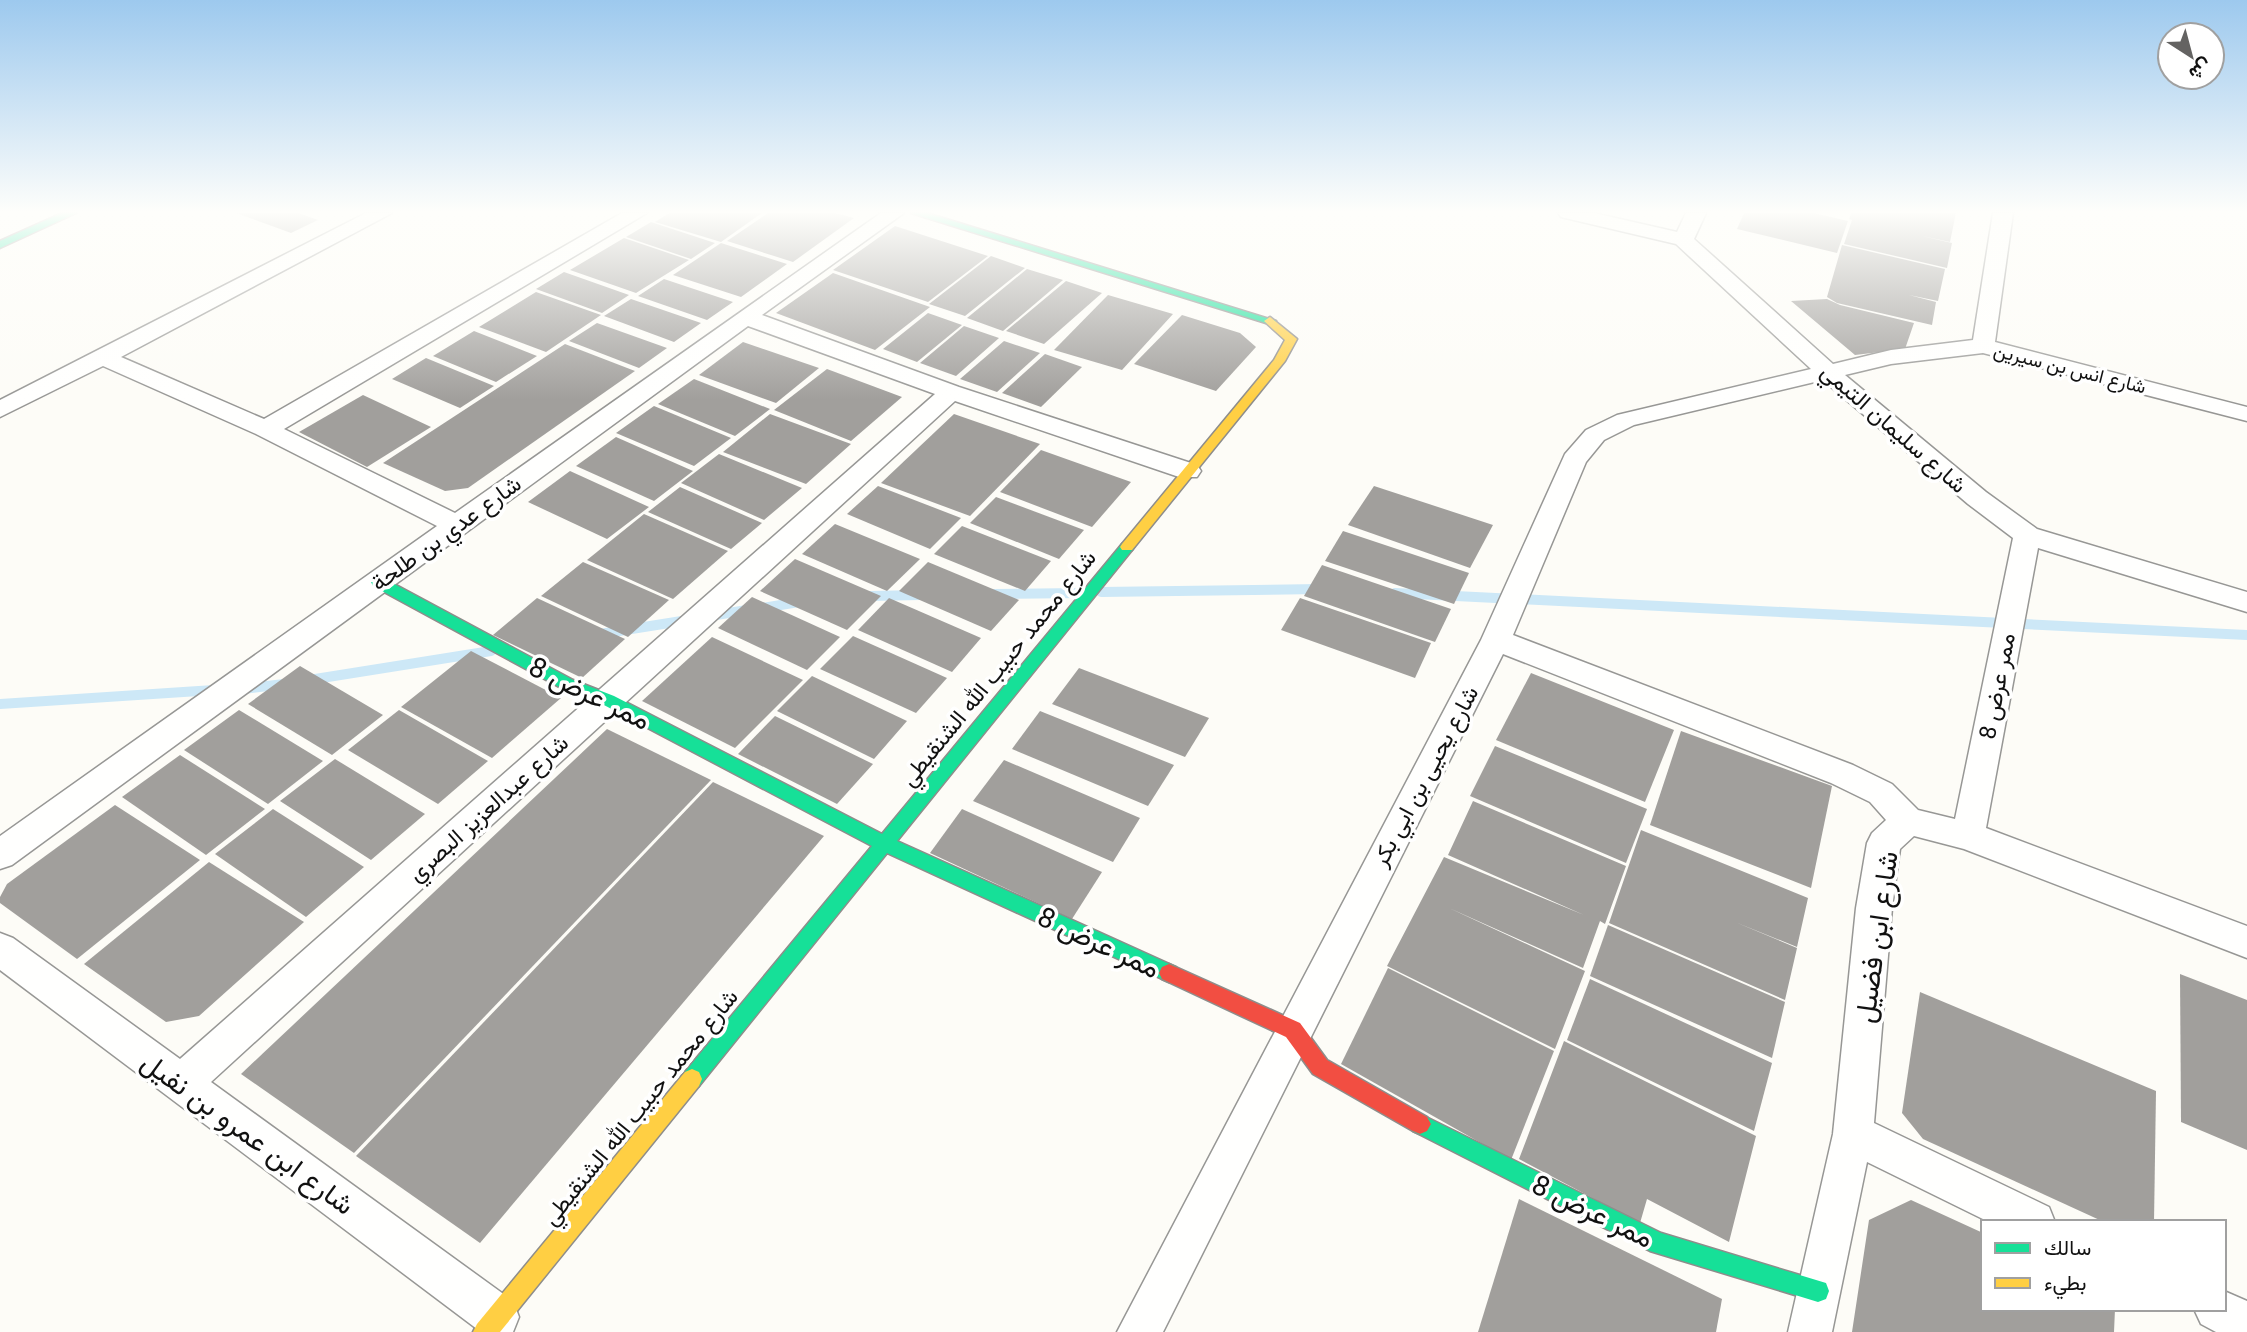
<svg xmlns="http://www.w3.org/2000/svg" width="2247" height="1332" font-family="Georgia,Vazirmatn,serif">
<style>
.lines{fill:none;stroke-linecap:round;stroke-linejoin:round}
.stream{stroke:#cde8f7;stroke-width:10}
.building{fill:#a19f9c}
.street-casing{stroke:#979795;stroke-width:3}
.fast-casing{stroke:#8e8d8b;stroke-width:3}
.slow-casing{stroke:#8e8d8b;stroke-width:3}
.jam-casing{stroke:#8e8d8b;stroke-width:3}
.street{fill:#fffffe;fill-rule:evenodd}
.fast{fill:#16e098;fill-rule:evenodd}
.slow{fill:#ffcf43;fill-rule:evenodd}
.jam{fill:#f24e42;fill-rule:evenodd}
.labels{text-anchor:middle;stroke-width:7;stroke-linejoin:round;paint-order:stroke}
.far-street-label{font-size:19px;fill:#111;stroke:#fff}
.street-label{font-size:23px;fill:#111;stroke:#fff}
.near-street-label{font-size:28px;fill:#111;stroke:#fff}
</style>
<rect width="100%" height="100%" fill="#fdfcf7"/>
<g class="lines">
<!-- stream -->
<g class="stream">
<polyline points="1101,592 1320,589"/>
<polyline points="1395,593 2247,635"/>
<polyline points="992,594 1082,593"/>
<polyline points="870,596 921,595"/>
<polyline points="762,608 799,602"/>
<polyline points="710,616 747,610"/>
<polyline points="600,634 688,620"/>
<polyline points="309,680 491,651"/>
<polyline points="243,689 284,684"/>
<polyline points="0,704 214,690"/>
</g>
</g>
<!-- building -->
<g class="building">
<polygon points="236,213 299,213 318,220 291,233"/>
<polygon points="669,213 762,213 721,242 655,222"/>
<polygon points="768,213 836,213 854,218 793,262 727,241"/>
<polygon points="1744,213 1814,213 1848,221 1837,253 1737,229"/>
<polygon points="1851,213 1956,213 1950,242 1922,236 1952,243 1947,268 1844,244 1852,220 1849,219"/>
<polygon points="651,222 715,243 691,259 626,237"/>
<polygon points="895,226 988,256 928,302 833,270"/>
<polygon points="624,238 689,260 636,293 570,270"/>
<polygon points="721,243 787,264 741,297 673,275"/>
<polygon points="1842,245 1945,269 1938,301 1909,295 1936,302 1932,325 1837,303 1827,297"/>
<polygon points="991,256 1025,268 965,316 929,304"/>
<polygon points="1027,269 1063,280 1003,331 967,318"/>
<polygon points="564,272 629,295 602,313 536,289"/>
<polygon points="833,273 930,307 875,350 776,313"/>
<polygon points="664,279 733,302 707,320 638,296"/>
<polygon points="1066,281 1102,293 1044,344 1006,331"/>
<polygon points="536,292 601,315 546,352 479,327"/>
<polygon points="1108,295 1173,314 1122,370 1054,350"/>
<polygon points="631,299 701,323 674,342 604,316"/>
<polygon points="1827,299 1840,305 1914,323 1905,349 1855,355 1791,301"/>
<polygon points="928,313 962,325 917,362 883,349"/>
<polygon points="1182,315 1240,333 1256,347 1216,391 1134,364"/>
<polygon points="597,323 667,348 639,368 569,341"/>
<polygon points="964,326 999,338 956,376 920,363"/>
<polygon points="474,331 537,356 496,382 433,356"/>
<polygon points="1004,341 1040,353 997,392 960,379"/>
<polygon points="743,342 819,368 776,403 699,375"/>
<polygon points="565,344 635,371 468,488 445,491 383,463"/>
<polygon points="1045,354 1082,367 1041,407 1002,393"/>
<polygon points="426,358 494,386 460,408 392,379"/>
<polygon points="827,369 902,397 851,441 774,410"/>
<polygon points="694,379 770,409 735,436 658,404"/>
<polygon points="363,395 431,427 367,467 299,432"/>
<polygon points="654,406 731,438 694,466 616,433"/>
<polygon points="770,414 851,444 806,484 723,452"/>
<polygon points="954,414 1040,444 970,516 881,483"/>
<polygon points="616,437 693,471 654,501 576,466"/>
<polygon points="1041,450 1131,482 1092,527 1000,492"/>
<polygon points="719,454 802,488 764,520 681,483"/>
<polygon points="570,471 649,507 607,539 528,502"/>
<polygon points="878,486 961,518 930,549 847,514"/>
<polygon points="1374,486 1493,525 1470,568 1348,525"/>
<polygon points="680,487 762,523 731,549 648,512"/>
<polygon points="996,497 1084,530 1059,559 970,523"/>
<polygon points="644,514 728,551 673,599 587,560"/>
<polygon points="835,524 920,559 887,591 802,554"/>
<polygon points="962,526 1051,561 1025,591 934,554"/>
<polygon points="1343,531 1469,573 1454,604 1325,561"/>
<polygon points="795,559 881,596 847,630 760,591"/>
<polygon points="583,562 669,600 628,637 541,596"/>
<polygon points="928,562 1019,600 991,631 899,591"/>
<polygon points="1322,565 1451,609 1435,642 1304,596"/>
<polygon points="752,597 840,637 807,670 718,628"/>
<polygon points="537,598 625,639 582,678 493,635"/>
<polygon points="889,598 981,638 952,672 858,630"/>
<polygon points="1300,598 1431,643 1415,678 1281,630"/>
<polygon points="853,636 947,678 916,713 820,669"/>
<polygon points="712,637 803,680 735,748 642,701"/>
<polygon points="471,651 561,698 492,758 401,707"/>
<polygon points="300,666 383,715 332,755 248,704"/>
<polygon points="1079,668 1209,718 1185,757 1052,704"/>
<polygon points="1531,673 1674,730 1645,802 1496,740"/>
<polygon points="812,676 907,721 874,759 777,711"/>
<polygon points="239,710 323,761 268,804 184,750"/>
<polygon points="399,710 488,761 438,804 348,750"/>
<polygon points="1040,711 1174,765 1148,806 1012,749"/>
<polygon points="775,716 873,764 837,804 738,754"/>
<polygon points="607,729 711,780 354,1153 241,1074"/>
<polygon points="1681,731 1832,786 1811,888 1650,825"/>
<polygon points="1495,746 1647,809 1626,863 1470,796"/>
<polygon points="180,755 265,809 206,855 122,797"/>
<polygon points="335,759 425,814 371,860 280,801"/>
<polygon points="1004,760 1140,818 1113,862 973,801"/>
<polygon points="713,782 824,836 480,1243 356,1156"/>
<polygon points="1473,801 1626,866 1605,924 1600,921 1583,968 1449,908 1585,971 1555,1049 1387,966 1444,857 1584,915 1448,855"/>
<polygon points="115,805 200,860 77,959 0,903 0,897 7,884"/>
<polygon points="273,809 364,867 306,917 215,854"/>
<polygon points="962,809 1102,872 1072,919 930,853"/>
<polygon points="1641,830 1808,898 1797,947 1735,922 1797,948 1785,1000 1609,923"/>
<polygon points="209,862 304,922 199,1016 166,1022 84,964"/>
<polygon points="1608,925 1785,1002 1772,1058 1590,976"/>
<polygon points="1388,968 1554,1051 1511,1160 1341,1064"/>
<polygon points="2180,974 2247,1000 2247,1150 2181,1122"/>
<polygon points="1590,979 1772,1063 1754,1131 1567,1040"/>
<polygon points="1920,992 2156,1091 2154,1222 2104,1222 1923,1139 1902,1113"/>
<polygon points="1564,1041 1756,1136 1729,1242 1647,1199 1640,1223 1519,1159"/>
<polygon points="1519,1199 1722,1299 1716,1332 1478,1332"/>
<polygon points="1911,1200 1983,1233 1983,1309 2115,1309 2114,1332 1852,1332 1869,1220"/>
</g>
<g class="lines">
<!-- street casing -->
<g class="street-casing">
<g id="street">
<polygon points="366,213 392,213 121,357 264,419 622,213 647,213 284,429 455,513 881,213 904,213 762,315 959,387 1197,465 1201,471 1197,477 1179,477 955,401 211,1082 513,1301 519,1317 513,1332 481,1332 0,970 0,933 13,938 180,1059 935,394 748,326 12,865 0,869 0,836 437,526 256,434 103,366 0,417 0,400"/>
<path d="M 1558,213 L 1594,213 L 1677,232 L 1686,213 L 1706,213 L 1694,239 L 1833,364 L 1891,350 L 1973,340 L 1993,213 L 2013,213 L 1995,342 L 2247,407 L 2247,421 L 1983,353 L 1891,364 L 1845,375 L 1986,492 L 2037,529 L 2247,592 L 2247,612 L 2038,548 L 1986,828 L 2247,926 L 2247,958 L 1964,849 L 1914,836 L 1900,849 L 1892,908 L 1874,1123 L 2049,1207 L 2055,1222 L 1989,1222 L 1867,1162 L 1832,1332 L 1788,1332 L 1833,1134 L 1856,908 L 1867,843 L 1872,833 L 1886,820 L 1870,802 L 1831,783 L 1503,654 L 1163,1332 L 1117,1332 L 1481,640 L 1565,454 L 1586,430 L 1617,415 L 1811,369 L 1676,244 L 1561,217 ZM 1823,380 L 1968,504 L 2013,538 L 1955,819 L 1918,810 L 1892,784 L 1853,765 L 1513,635 L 1586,462 L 1604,440 L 1634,425 Z"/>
<polygon points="2224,1291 2247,1301 2247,1332 2216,1332 2201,1324 2194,1309 2224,1309"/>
</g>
</g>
<!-- fast casing -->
<g class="fast-casing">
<g id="fast">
<polygon points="62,213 76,213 0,248 0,241"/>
<polygon points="911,213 927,213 1276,321 1270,325 1266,323"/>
<polygon points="1127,542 1134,547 1132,550 897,841 1176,967 1179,973 1176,979 1169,982 1162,979 887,853 699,1086 692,1089 685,1086 682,1079 685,1072 872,846 602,704 561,688 373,586 371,582 378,577 383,578 573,680 614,696 882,834 1122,544"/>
<polygon points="1420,1114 1661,1233 1826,1283 1829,1291 1826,1299 1818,1302 1650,1251 1413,1131 1409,1124 1413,1117"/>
</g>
</g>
<!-- slow casing -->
<g class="slow-casing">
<g id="slow">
<polygon points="1270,317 1297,339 1285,361 1132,550 1122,550 1120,547 1122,544 1274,360 1285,340 1264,321"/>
<polygon points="692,1069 699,1072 702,1079 699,1086 500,1332 473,1332 477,1324 685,1072"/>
</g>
</g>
<!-- jam casing -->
<g class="jam-casing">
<polygon id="jam" points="1169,964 1300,1023 1327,1060 1427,1117 1431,1124 1427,1131 1420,1134 1413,1131 1313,1074 1286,1037 1162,979 1159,973 1162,967"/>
</g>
<!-- street -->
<use href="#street" class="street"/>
<!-- fast -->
<use href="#fast" class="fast"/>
<!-- slow -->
<use href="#slow" class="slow"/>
<!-- jam -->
<use href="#jam" class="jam"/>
</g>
<!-- sky -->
<linearGradient id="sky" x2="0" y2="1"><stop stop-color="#9dc9ee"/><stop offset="0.53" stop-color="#fefefb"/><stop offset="1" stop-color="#fefefb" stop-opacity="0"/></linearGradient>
<rect width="2247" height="400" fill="url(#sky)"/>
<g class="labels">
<!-- far-street labels -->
<g class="far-street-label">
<text transform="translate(2070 368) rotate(14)" y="7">شارع انس بن سيرين</text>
</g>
<!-- street labels -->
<g class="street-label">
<text transform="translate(1894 428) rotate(41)" y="8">شارع سليمان التيمي</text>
<text transform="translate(446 533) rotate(-36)" y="8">شارع عدي بن طلحة</text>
<text transform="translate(998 668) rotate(-51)" y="8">شارع محمد حبيب الله الشنقيطي</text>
<text transform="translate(1997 686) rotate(-79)" y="8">ممر عرض 8</text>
<text transform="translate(1425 776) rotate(-62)" y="8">شارع يحيى بن ابي بكر</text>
<text transform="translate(488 808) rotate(-42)" y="8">شارع عبدالعزيز البصري</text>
<text transform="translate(640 1107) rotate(-51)" y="8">شارع محمد حبيب الله الشنقيطي</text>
</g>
<!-- near-street labels -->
<g class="near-street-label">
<text transform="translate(590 693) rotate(26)" y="10">ممر عرض 8</text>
<text transform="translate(1876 937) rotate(-82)" y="10">شارع ابن فضيل</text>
<text transform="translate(1099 942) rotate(25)" y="10">ممر عرض 8</text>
<text transform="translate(248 1133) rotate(36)" y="10">شارع ابن عمرو بن نفيل</text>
<text transform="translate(1593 1211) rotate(26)" y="10">ممر عرض 8</text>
</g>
</g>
<!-- legend -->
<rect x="1981" y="1220" width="245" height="91" fill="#ffffff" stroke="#a0a0a0" stroke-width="2"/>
<rect x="1995" y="1243" width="35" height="10" fill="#16e098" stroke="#a0a0a0" stroke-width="2"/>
<text x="2044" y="1255" font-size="21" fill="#111111">سالك</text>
<rect x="1995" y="1278" width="35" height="10" fill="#ffcf43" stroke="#a0a0a0" stroke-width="2"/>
<text x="2044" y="1290" font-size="21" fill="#111111">بطيء</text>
<!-- north arrow -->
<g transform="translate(2191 56) rotate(144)"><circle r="33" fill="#ffffff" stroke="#a0a0a0" stroke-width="2"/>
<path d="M0-5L12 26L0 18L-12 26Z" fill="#646362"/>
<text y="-10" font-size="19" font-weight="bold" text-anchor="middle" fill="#111111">ش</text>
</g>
</svg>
